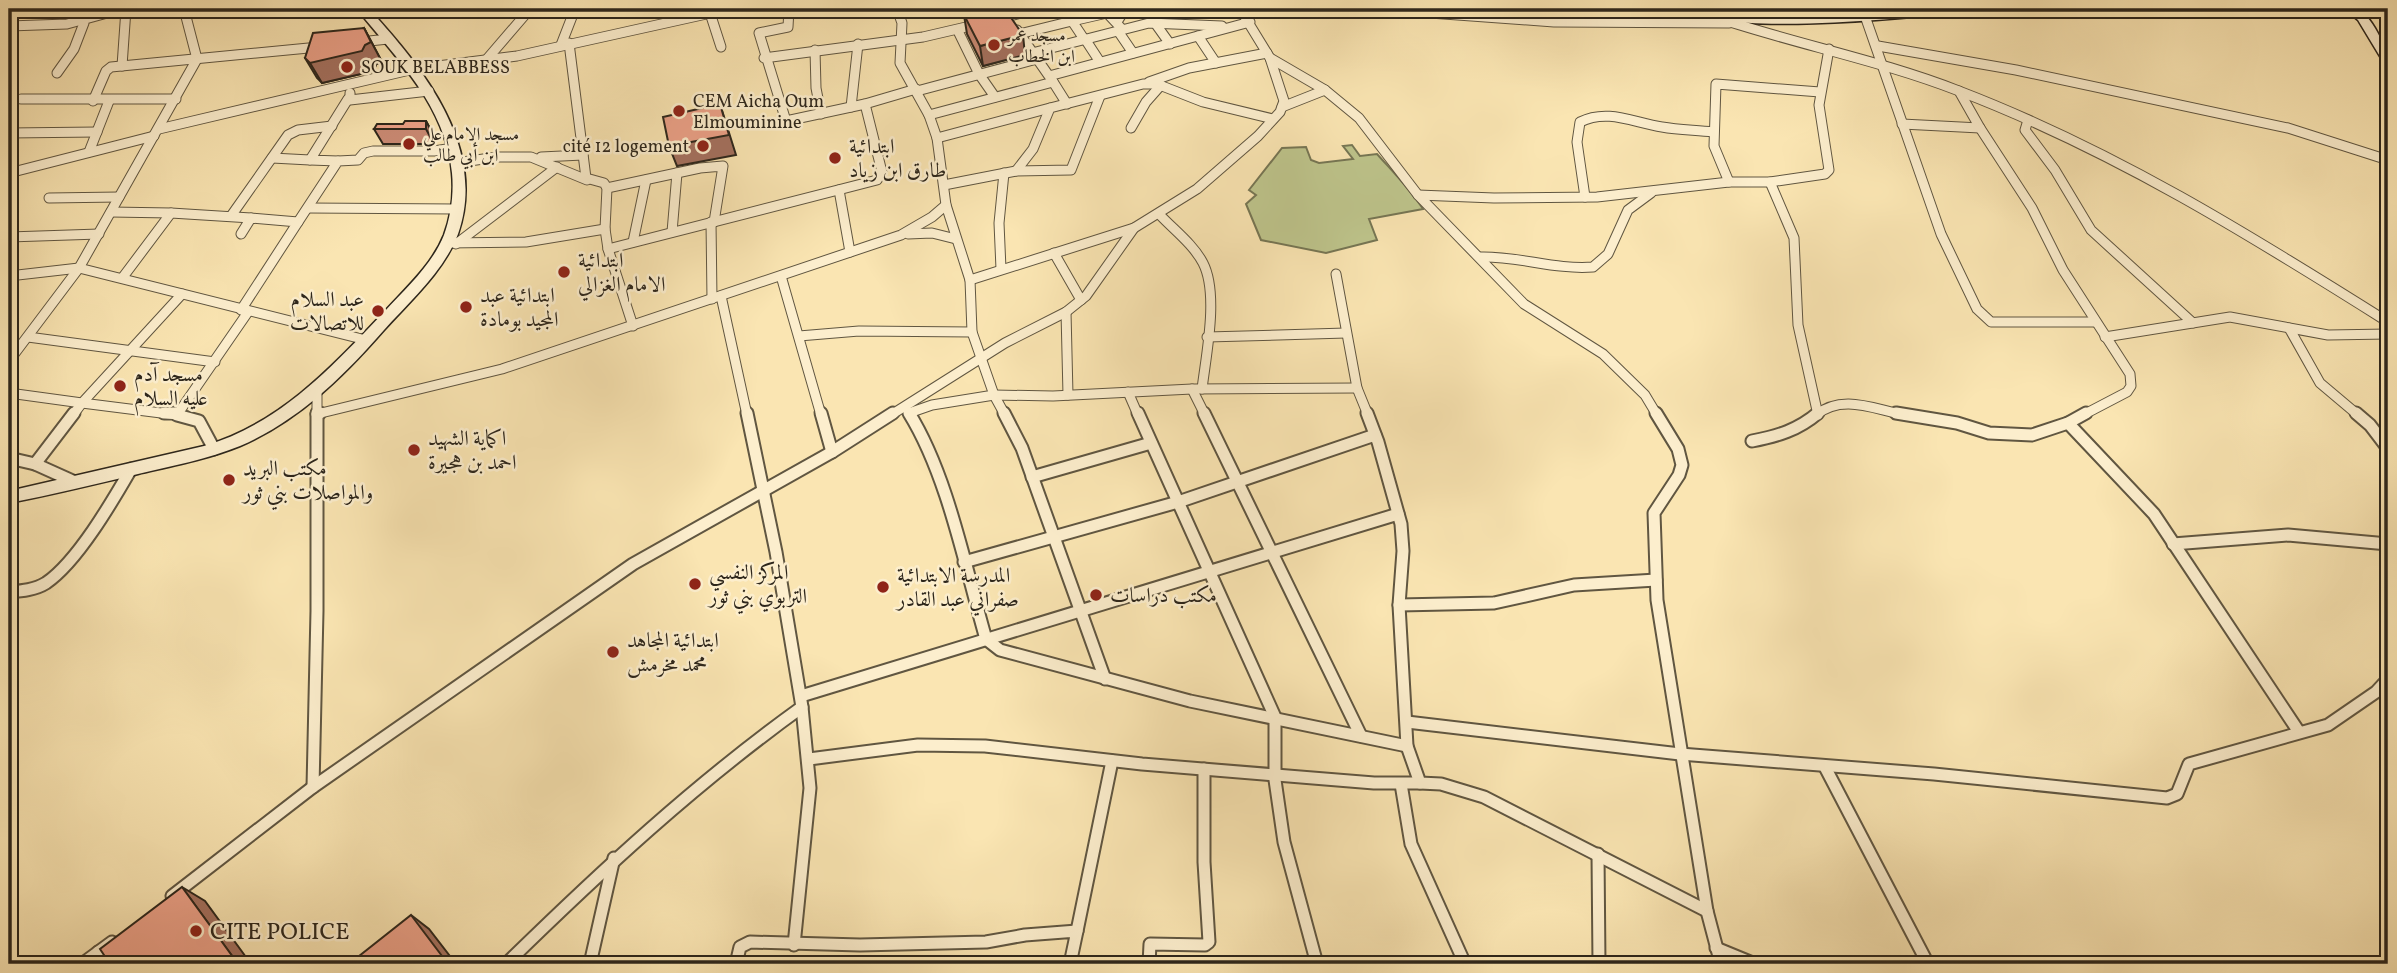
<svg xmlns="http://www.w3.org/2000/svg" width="2397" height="973" font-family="Vollkorn,Amiri,serif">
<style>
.green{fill:#bec58c;stroke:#767654;stroke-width:2}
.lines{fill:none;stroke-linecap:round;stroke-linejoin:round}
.street-far1-casing{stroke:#605641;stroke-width:11}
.street-casing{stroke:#605641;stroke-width:15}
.secondary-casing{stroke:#2d261b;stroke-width:3}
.street-far1{stroke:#fceecd;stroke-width:9}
.street{stroke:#fceecd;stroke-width:11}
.secondary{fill:#fceecd;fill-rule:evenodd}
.wall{fill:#ca8a74;stroke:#2d261b;stroke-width:2}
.shaded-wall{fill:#a4705e;stroke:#2d261b;stroke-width:2}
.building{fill:#eba087;stroke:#2d261b;stroke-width:2}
.poi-dot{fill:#8f2418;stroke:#fceecd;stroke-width:2.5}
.labels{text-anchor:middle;stroke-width:5;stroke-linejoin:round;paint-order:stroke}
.far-poi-label{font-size:18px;fill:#2d261b;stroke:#fceecd;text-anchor:start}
.poi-label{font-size:21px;fill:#2d261b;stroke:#fceecd;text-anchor:start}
.near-poi-label{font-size:24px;fill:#2d261b;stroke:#fceecd;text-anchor:start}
</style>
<rect width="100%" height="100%" fill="#fae5b2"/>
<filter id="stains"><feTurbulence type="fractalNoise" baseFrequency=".00286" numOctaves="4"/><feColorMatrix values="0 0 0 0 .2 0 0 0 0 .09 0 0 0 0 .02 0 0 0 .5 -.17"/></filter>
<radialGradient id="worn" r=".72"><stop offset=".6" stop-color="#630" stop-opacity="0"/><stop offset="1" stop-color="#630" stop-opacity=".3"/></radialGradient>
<!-- green -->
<path class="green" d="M 1352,145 L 1360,156 L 1377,154 C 1394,173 1409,188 1423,209 L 1369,219 L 1377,240 L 1326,253 L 1261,240 L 1246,204 L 1256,195 L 1249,190 L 1282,148 L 1306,147 L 1311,160 L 1319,163 L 1353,159 L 1343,146 Z"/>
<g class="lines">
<!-- street-far1 casing -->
<g class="street-far1-casing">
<g id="street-far1">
<polyline points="789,9 788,27 759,33 786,121 865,104 916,89"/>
<polyline points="897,9 902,23 900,63 929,115 937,138 946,205 970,280 972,332 994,395 1005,415"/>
<polyline points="1375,9 1554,22 1729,23"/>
<polyline points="710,13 721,47"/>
<polyline points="899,14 923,9"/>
<polyline points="369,15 392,9"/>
<polyline points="1865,16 1941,234 1977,309 1991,322 2094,322"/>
<polyline points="998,19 1037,9"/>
<path d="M 1721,19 C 1800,45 1882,61 1959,91 C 2113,150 2250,235 2388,322"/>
<polyline points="1117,22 1125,9"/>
<polyline points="1155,23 1170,44"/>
<polyline points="9,26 67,24 122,9"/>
<polyline points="1017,30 1049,76 1250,22"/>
<polyline points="958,31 979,74 995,97"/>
<polyline points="1118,31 1133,53"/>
<polyline points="1019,34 1072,21 1063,9"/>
<polyline points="1198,36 1216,63"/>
<polyline points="1084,39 1072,21 1107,13 1122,29"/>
<polyline points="1085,39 1100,62"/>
<polyline points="360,42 388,39"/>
<polyline points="569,43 586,178 604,183 607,188 605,229 608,249 633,326"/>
<polyline points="561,45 575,9"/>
<polyline points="1878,46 2016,70 2288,128 2388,160"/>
<polyline points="815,50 816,88 821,114"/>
<polyline points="1032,53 1149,23 1222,26"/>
<polyline points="764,58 923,37 979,24"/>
<polyline points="1270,58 1325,90 1359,118 1418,195 1524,304 1603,354 1645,395 1657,415"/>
<polyline points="487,59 530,9"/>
<polyline points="122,66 126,9"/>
<polyline points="57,73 74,49 84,23"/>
<polyline points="1050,77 1067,104"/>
<polyline points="1149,82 1189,68 1267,53"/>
<polyline points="917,91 1037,59"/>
<polyline points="350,93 350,100 429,91"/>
<polyline points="21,99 176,99"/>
<polyline points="93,101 106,71 111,67 319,47"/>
<polyline points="851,107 858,44"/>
<polyline points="1282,107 1325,90"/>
<polyline points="929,115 1053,82"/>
<polyline points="2028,120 2025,130 2055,170 2091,230 2193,323"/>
<polyline points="1902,124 1980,128 1959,91"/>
<polyline points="1131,128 1146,102 1161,85"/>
<polyline points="1980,128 2032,208 2063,270 2130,374 2131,386 2127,392 2083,415"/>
<polyline points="159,129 414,69 517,56 729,9"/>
<polyline points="9,133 97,132"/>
<polyline points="937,138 1050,108"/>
<polyline points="89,152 109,101"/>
<polyline points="541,157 583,155"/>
<polyline points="272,158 310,160"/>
<polyline points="338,161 310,160 348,99"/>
<polyline points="456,163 497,157 531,157 587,180"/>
<polyline points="1016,171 1033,149 1050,108 1143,84 1157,84 1203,102 1273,119"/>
<polyline points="9,173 154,136"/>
<polyline points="1729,182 1714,146 1716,84 1820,92"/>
<polyline points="1770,182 1794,238 1798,325 1818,415"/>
<polyline points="944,185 1016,171 1071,170 1100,96"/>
<polyline points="607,188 700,168 723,166 714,222"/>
<polyline points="839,190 850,252"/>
<polyline points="1418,195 1494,198 1597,197 1729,182 1770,182 1825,174 1829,170 1819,105 1829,49"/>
<path d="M 1585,197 L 1577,142 L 1580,122 C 1608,108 1634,123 1662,127 C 1679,130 1696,130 1713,132"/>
<polyline points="49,198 119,197"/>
<polyline points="308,208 456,209"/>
<polyline points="111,212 171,213"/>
<path d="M 1159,214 C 1174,230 1193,244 1203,263 C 1219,294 1206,355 1202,389"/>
<polyline points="231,216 288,135 298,130 332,126"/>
<polyline points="298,222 338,161 358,160 364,153 373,151 434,151 453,148"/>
<polyline points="711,222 712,299"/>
<polyline points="672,232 677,173"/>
<polyline points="241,234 251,218 298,222 241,310"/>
<polyline points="908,234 932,233 956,239"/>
<polyline points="9,237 99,234"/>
<polyline points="633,242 646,180"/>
<polyline points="446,243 526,242 605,229"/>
<polyline points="456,244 557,167"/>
<polyline points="608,249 877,180 882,172 865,104"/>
<polyline points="1054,253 1081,300"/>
<path d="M 1481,257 C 1519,256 1555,270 1593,267 L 1608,254 L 1628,210 L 1651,193"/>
<polyline points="1001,269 999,223 1004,173"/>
<polyline points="1336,274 1357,388 1368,415"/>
<polyline points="9,276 79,268 366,340"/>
<polyline points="781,276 821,415"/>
<polyline points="123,277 171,213 251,218"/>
<polyline points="970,280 1134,228"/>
<polyline points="182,294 82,403 177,415 248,312"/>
<polyline points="721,296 747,415"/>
<polyline points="1066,312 1068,395"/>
<polyline points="2289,328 2320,383 2358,415"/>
<polyline points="799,336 859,331 972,332"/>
<polyline points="28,337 215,362"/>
<polyline points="1207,337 1346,333"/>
<polyline points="2105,337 2230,317 2328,335 2388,334"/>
<polyline points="9,361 79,268 197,59 184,9"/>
<polyline points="1192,389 1205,415"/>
<polyline points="317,392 317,415"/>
<polyline points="1128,392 1138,415"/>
<polyline points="9,393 82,403 73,415"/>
<polyline points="317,414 502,369 901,235 932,217 946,205"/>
<polyline points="891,415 1005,343 1066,312 1086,296 1134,228 1197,189 1258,136 1280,112 1284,101 1270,58 1240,9"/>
<polyline points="910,415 909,413 932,405 994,395 1053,396 1192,389 1357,388"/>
<path d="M 1816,415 C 1843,393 1875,410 1906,415"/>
</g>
</g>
<!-- street casing -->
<g class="street-casing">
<g id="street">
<polyline points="164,413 178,413"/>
<polyline points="821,413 832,452"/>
<path d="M 909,413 C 948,476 965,567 986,639 L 1000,650 L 1190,701 L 1407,746"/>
<polyline points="1004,413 1022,448 1105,679"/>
<polyline points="1138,413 1275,717 1275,780 1284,842 1317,964"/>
<polyline points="1204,413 1361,736"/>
<polyline points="1367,413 1378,442 1401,524 1403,551 1399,605 1407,746 1420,783 1441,784 1484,797 1707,911"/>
<polyline points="1656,413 1678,449 1682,465 1679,475 1654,513 1657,600 1707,911 1721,964"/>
<polyline points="1896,413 1957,423 1989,433 2032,435 2068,423 2086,413"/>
<polyline points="2356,413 2370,425 2386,446"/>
<polyline points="317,414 320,413"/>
<polyline points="177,415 199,421 214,449"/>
<polyline points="2068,423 2154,514 2299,732"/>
<path d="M 1752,441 C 1778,436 1798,430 1818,413"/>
<polyline points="9,458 35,464 75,482"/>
<polyline points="35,464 74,413"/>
<polyline points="1032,477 1151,443"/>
<polyline points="2173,544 2288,535 2388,544"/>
<polyline points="964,562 1178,502 1375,435"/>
<path d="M 9,592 C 21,591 35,590 46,583 C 77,562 112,502 131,469"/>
<polyline points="1399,605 1494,603 1574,585 1656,580"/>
<polyline points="801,696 1398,514"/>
<polyline points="1407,722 1680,754 1934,774 2167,798 2177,794 2189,764 2328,725 2376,692 2388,679"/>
<polyline points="809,759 918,745 985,746 1142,764 1374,783 1420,783"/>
<polyline points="1825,767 1928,964"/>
<polyline points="1401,784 1411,844 1465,964"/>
<polyline points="313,787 317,611 317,413"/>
<polyline points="1598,854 1599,964"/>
<polyline points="172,896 313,787 633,564 832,452 893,413"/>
<polyline points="1077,931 1112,761"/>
<polyline points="794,945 810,788 802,707"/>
<polyline points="1716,948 1755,964"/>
<polyline points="98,952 106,964"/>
<polyline points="82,964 112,942"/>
<path d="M 506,964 C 600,872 695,784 802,707 L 776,552 L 747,413"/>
<polyline points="590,964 614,858"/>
<polyline points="736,964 740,947 750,942 860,945 986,942 1025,935 1077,931 1070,964"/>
<polyline points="1149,964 1150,944 1205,945 1209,942 1204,862 1204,769"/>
</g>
</g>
<!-- secondary casing -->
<g class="secondary-casing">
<g id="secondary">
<path d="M 357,9 L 369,9 C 423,68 488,148 458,234 C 444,271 410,301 384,330 C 343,377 298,421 240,446 C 208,459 172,466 138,474 C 95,484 52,495 9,503 L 9,491 L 204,446 C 280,424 332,367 385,311 C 406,288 432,265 444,235 C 451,216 454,193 452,173 C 446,106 396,58 357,9 Z"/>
<path d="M 1683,9 L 1775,17 L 1962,9 L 1956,12 C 1907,19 1719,36 1683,9 Z"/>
<path d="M 2345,9 C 2348,9 2352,8 2356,9 C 2371,13 2388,50 2388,64 L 2384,63 L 2358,20 Z"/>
</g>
</g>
<!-- street-far1 -->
<use href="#street-far1" class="street-far1"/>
<!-- street -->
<use href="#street" class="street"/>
<!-- secondary -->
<use href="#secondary" class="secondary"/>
</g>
<!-- wall -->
<g class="wall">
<polygon points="964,15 1025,55 983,66 967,34"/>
<polygon points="364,28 382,62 376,64 374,71 322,83 317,78 305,58"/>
<polygon points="426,121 434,136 434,144 383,144 374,129"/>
</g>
<!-- shaded-wall -->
<g class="shaded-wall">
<polygon points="364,28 382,62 376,64 374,71 322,83 310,63"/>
<polygon points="1023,35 1025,55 983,66 980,46"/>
<polygon points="720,104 736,155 677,166 669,146"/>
<polygon points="426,121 434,136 434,144 426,129"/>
<polygon points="182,887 205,901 251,964 238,964"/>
<polygon points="411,915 429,929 456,964 439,964"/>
</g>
<!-- building -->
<g class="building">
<polygon points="987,9 1005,9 1023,35 980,46 964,15"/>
<polygon points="364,28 371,42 365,45 362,51 310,63 305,58 313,33"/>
<polygon points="720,104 729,135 669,146 663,117"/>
<polygon points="405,121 426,121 426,129 374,129 377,124 403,124"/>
<polygon points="182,887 238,964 110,964 100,949"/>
<polygon points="411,915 445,960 439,964 349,964"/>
</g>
<!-- markers -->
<g class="poi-dot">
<circle cx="994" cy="45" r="7"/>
<circle cx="347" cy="67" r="7"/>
<circle cx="679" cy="111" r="7"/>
<circle cx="409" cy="144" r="7"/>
<circle cx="703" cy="146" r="7"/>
<circle cx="835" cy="158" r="7"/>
<circle cx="564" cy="272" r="7"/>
<circle cx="466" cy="307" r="7"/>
<circle cx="378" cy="311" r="7"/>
<circle cx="120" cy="386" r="7"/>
<circle cx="414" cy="450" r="7"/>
<circle cx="229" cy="480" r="7"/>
<circle cx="695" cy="584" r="7"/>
<circle cx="883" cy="587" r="7"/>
<circle cx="1096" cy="595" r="7"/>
<circle cx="613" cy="652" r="7"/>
<circle cx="196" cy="931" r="7"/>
</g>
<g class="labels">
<!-- far-poi labels -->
<g class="far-poi-label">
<text x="1008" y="41">مسجد عمر<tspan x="1008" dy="21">ابن الخطاب</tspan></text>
<text x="361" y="73">SOUK BELABBESS</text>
<text x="693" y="107">CEM Aicha Oum<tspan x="693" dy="21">Elmouminine</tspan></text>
<text x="423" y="140">مسجد الامام علي<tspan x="423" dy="21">ابن أبي طالب</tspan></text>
<text x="689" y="152" text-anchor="end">cité 12 logement</text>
</g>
<!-- poi labels -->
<g class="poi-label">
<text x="849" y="153">ابتدائية<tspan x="849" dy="24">طارق ابن زياد</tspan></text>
<text x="578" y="267">ابتدائية<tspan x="578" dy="24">الامام الغزالي</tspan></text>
<text x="480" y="302">ابتدائية عبد<tspan x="480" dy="24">المجيد بومادة</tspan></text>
<text x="364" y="306" text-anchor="end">عبد السلام<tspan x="364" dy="24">للاتصالات</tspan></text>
<text x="134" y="381">مسجد آدم<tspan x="134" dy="24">عليه السلام</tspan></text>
<text x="428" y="445">اكماية الشهيد<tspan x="428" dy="24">احمد بن هجيرة</tspan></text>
<text x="243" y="475">مكتب البريد<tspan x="243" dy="24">والمواصلات بني ثور</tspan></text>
<text x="709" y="579">المركز النفسي<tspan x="709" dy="24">التربوي بني ثور</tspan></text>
<text x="897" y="582">المدرسة الابتدائية<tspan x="897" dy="24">صفراني عبد القادر</tspan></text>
<text x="1110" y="602">مكتب دراسات</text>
<text x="627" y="647">ابتدائية المجاهد<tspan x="627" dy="24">محمد مخرمش</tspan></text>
</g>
<!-- near-poi labels -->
<g class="near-poi-label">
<text x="210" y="939">CITE POLICE</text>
</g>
</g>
<!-- margin -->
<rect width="2397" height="973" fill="none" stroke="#fae5b2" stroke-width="35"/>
<rect x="10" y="10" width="2376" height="952" fill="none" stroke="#2d261b" stroke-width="3.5"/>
<rect x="18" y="18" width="2362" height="938" fill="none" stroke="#2d261b" stroke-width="2"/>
<rect width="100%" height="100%" filter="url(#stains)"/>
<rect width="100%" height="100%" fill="url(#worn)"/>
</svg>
